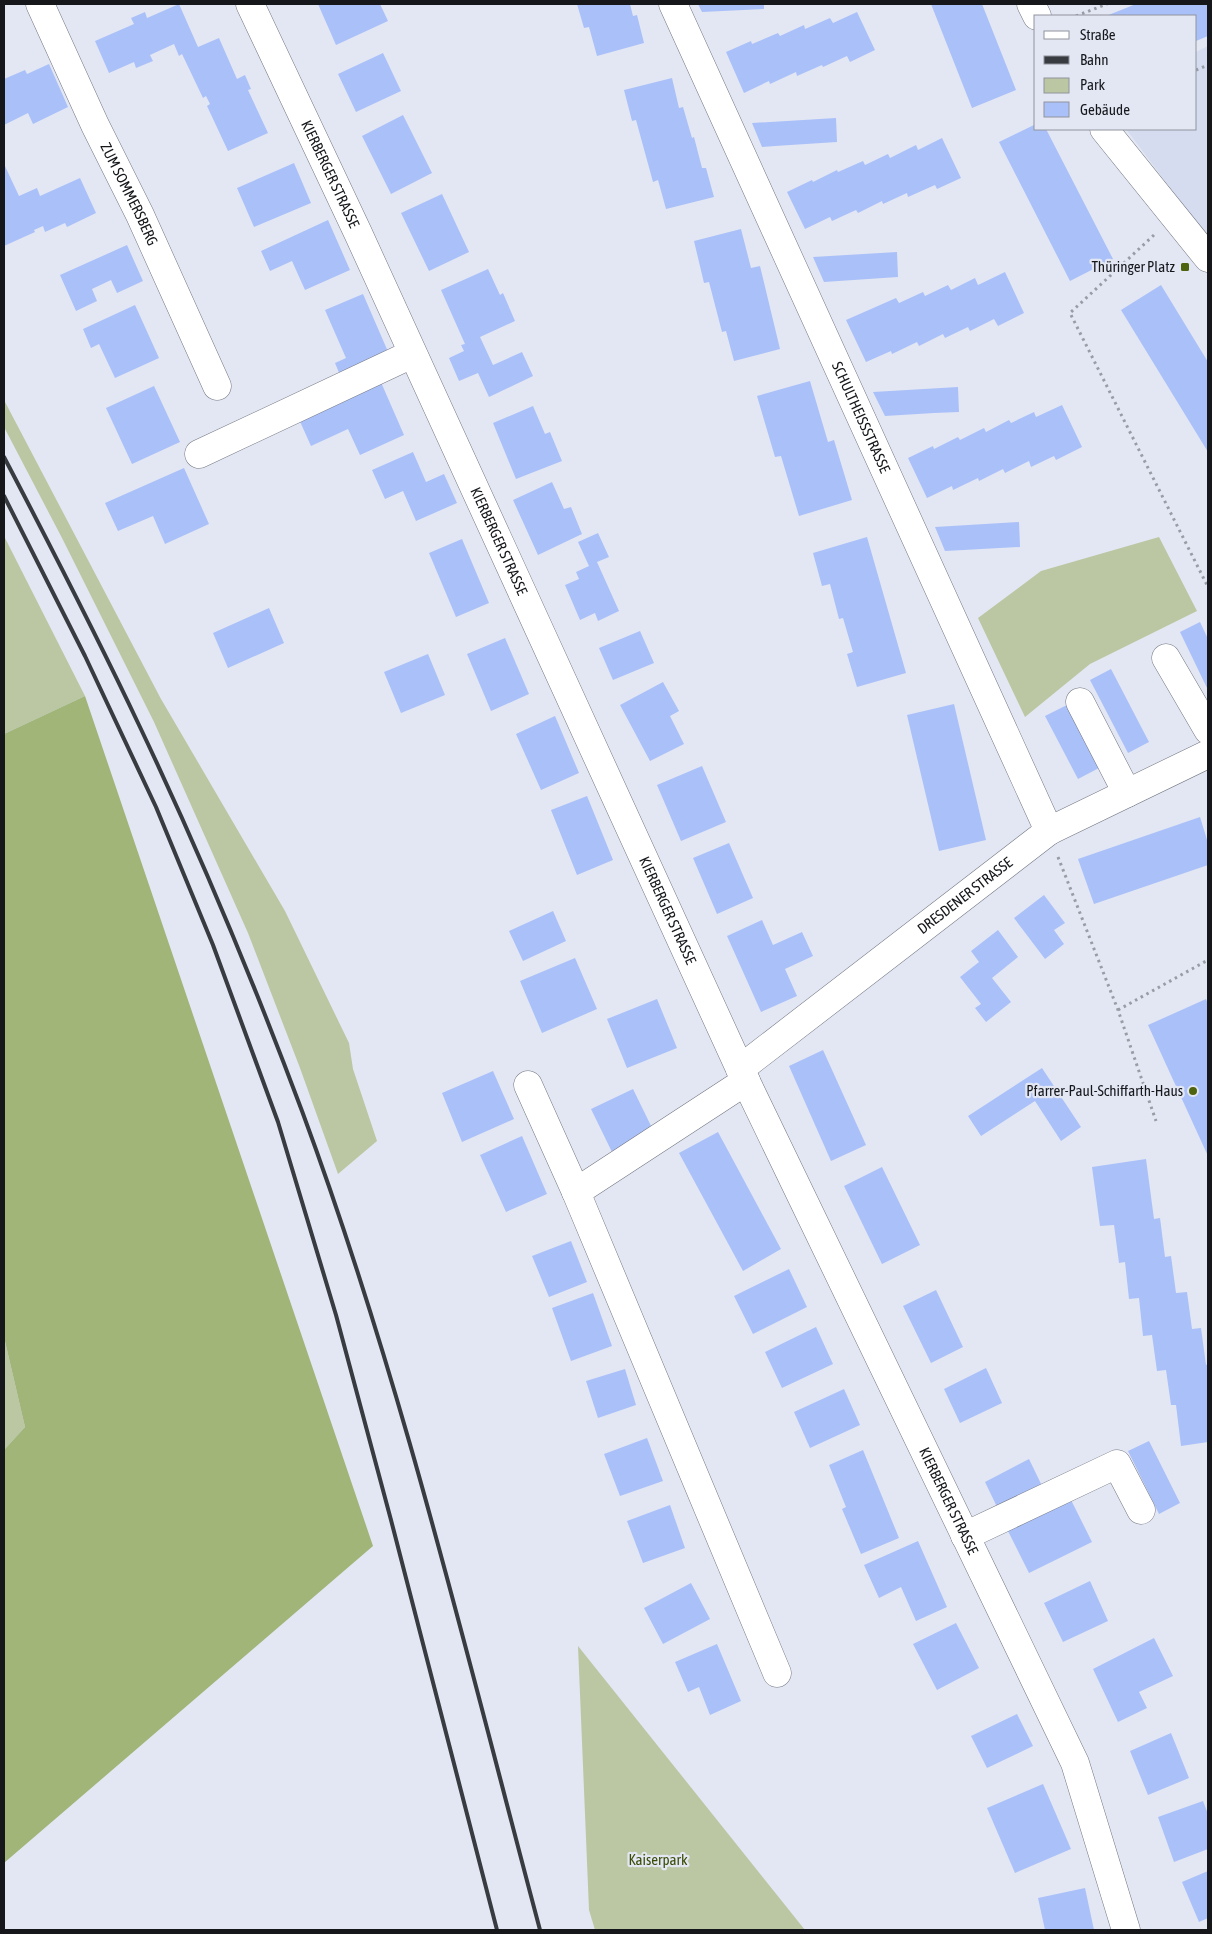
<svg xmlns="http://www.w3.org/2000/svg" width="1212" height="1934" font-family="'Asap Condensed',sans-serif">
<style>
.built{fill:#d5dcef}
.green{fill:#bac7a2}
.forest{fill:#a1b579}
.building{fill:#aac0f9}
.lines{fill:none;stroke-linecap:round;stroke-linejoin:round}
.minor-casing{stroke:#737782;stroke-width:29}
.path{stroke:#989ca5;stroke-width:3;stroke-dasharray:2.5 4;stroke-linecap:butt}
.minor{stroke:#fff;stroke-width:28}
.rail{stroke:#383b40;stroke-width:4}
.poi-dot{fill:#4e630e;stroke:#e3e7f3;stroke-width:2}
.labels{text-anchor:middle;stroke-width:4.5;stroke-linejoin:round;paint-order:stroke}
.street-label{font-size:15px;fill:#15171b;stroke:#e3e7f3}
.poi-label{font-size:15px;fill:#15171b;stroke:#e3e7f3;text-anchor:end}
.park-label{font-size:15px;fill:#3b4c06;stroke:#e3e7f3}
</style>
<rect width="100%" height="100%" fill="#e3e7f3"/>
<!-- built -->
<polygon class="built" points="1208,46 1208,238 1126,129 1196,129 1196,52"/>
<!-- green -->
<g class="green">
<polygon points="4,400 161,699 285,911 349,1043 353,1069 377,1141 338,1174 300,1068 248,933 154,722 62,538 4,427"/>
<polygon points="4,536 85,696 4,734"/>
<polygon points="1159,537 1197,611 1090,664 1025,717 978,618 1041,571"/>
<polygon points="4,1337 25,1427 4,1450"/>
<polygon points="578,1646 805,1930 595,1930 589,1910"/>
</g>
<!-- forest -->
<polygon class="forest" points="85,696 373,1546 4,1863 4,1450 25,1427 4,1337 4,734"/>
<!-- building -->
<g class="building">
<polygon points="179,4 198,47 219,38 237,79 245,75 251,89 248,90 268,133 228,151 207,106 210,104 206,96 203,98 182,54 179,56 174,44 150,55 153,61 136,68 134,62 109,73 95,41 134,24 131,18 145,12 147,18"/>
<polygon points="318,4 380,4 388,21 336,45"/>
<polygon points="577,4 630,4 633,16 637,15 644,43 597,56 589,27 584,28"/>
<polygon points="698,4 764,4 764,9 702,12"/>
<polygon points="931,4 982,4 1016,90 972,108"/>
<polygon points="1136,4 1208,4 1208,36 1196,41 1196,16 1106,16"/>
<polygon points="857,12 875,50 850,62 847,56 823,67 822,65 797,76 796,72 770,84 769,81 744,93 726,52 751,41 752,44 778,33 780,36 804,25 805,29 830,18 833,23"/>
<polygon points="383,53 401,91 356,112 338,74"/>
<polygon points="49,64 68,107 33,124 28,113 4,125 4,79 25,70 27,74"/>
<polygon points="672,78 679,108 683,107 692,138 694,137 702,168 706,168 714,197 666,209 658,180 653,182 636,120 632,121 624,90"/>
<polygon points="403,115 432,173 391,194 362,136"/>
<polygon points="836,118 837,142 775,146 762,147 752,123"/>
<polygon points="1036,124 1036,129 1046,129 1113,259 1070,281 999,142"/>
<polygon points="942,138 961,178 937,189 935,185 908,197 907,193 883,204 882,201 858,213 856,210 832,221 830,217 805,229 787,192 812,180 813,182 837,170 838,172 863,161 865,165 888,154 890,158 916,145 918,150"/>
<polygon points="294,163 311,203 254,227 237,188"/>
<polygon points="4,164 19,196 37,188 40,196 80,178 96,213 67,227 65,223 45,232 43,226 34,230 35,232 4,246"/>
<polygon points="442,194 469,252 429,271 401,213"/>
<polygon points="328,220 350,270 305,290 292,261 270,271 261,251"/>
<polygon points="741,229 751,268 760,266 780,349 734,361 726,331 722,332 709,282 704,283 694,241"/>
<polygon points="127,245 143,281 117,293 111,280 92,289 97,301 76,311 60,275"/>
<polygon points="897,252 898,277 824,282 813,257"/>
<polygon points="488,269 500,295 503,293 515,321 480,337 493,365 522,352 533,376 489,397 478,373 459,381 449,358 464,351 461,345 465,344 441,290"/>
<polygon points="1005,272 1024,313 998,326 994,319 970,331 968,327 945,338 943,334 919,346 917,342 892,354 891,351 866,362 846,320 896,298 899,303 923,292 925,296 948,285 951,290 975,278 978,285"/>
<polygon points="1161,285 1208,362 1208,452 1121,310"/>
<polygon points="363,294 389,354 340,375 335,363 346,358 325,310"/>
<polygon points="135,305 159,358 115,378 99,344 91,348 83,329"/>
<polygon points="380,380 404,435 360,455 348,429 311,446 298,417"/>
<polygon points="810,381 828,442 834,440 852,500 799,516 781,456 775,457 757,396"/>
<polygon points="154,386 180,442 132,464 106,408"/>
<polygon points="958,387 959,412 934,413 885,416 873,392"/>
<polygon points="1062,405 1082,447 1056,460 1054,456 1031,467 1029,461 1005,473 1003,469 979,481 978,478 953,490 952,486 927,498 908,458 933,446 934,449 958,437 960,440 984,428 986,432 1009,420 1011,423 1034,412 1036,417"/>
<polygon points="533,406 545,434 550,432 562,461 516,479 493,423"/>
<polygon points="413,452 426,482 444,474 457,503 416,521 403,491 385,499 372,470"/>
<polygon points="184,468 209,524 165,544 153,516 118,531 105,503"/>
<polygon points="552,482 564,509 571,507 582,534 538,555 513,500"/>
<polygon points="1019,522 1020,547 945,551 935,527"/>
<polygon points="598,533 609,557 597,562 619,611 598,621 595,613 580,620 565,585 579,579 576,572 589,566 578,542"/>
<polygon points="867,537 906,673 857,687 847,654 853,652 843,618 839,619 830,584 822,586 813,553"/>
<polygon points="462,539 489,603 456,617 429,553"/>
<polygon points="269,608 284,643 228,668 213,633"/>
<polygon points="1200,622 1208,639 1208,690 1180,632"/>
<polygon points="640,631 654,663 613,680 599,648"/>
<polygon points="505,638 529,694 491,711 467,654"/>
<polygon points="428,654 445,695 401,713 384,672"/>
<polygon points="1111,669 1149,742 1128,753 1090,680"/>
<polygon points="663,682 679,711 670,716 684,744 650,761 620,705"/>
<polygon points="954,704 986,840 939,851 907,715"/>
<polygon points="1067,705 1099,768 1078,779 1045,716"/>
<polygon points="555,716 579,773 541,790 516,734"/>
<polygon points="702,766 726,822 681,841 657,785"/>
<polygon points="587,796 613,860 577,875 551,810"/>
<polygon points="1200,817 1208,843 1208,865 1094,904 1078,859"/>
<polygon points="729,843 753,898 717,914 693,858"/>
<polygon points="1044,895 1065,923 1054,930 1064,944 1045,959 1014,918"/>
<polygon points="553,911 566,941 523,961 509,931"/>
<polygon points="762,920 773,945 802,932 813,956 785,969 797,996 761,1012 727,936"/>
<polygon points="998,930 1018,957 992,978 1011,1002 986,1022 975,1008 981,1004 960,977 979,962 971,951"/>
<polygon points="575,958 597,1009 542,1033 520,981"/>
<polygon points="657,999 677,1048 627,1068 607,1019"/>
<polygon points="1206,999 1208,1004 1208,1156 1148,1025"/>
<polygon points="823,1050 866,1145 831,1161 789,1066"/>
<polygon points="1042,1068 1081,1127 1061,1141 1035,1101 981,1136 968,1116"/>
<polygon points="493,1071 514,1119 462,1142 442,1093"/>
<polygon points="633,1089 654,1132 612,1152 591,1109"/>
<polygon points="718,1132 781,1249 743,1271 679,1153"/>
<polygon points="522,1136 547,1194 506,1212 480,1155"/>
<polygon points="1146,1159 1154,1219 1160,1218 1165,1257 1171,1256 1176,1293 1187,1292 1192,1329 1201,1328 1206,1365 1208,1364 1208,1442 1181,1446 1176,1405 1171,1405 1166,1370 1157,1371 1152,1335 1143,1336 1139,1298 1129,1299 1125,1262 1119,1263 1114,1225 1100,1226 1092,1167"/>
<polygon points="882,1167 920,1245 882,1264 844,1186"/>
<polygon points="571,1241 587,1282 549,1297 532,1256"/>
<polygon points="789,1269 807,1307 753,1334 734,1296"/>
<polygon points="936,1290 963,1347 931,1363 903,1306"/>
<polygon points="593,1293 612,1346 571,1361 552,1308"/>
<polygon points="816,1327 833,1364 782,1388 765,1352"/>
<polygon points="986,1368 1002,1403 960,1423 944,1389"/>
<polygon points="625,1369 636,1405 598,1418 586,1381"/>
<polygon points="844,1389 860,1425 810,1448 794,1412"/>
<polygon points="647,1438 663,1481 620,1496 604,1454"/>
<polygon points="1149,1441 1180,1503 1159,1514 1128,1451"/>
<polygon points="863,1450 899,1538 861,1554 842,1509 846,1507 829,1465"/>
<polygon points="1029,1459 1044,1490 999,1511 985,1482"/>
<polygon points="1069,1496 1092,1542 1029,1573 1006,1527"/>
<polygon points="670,1505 685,1548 643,1563 627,1521"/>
<polygon points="918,1541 947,1607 916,1621 901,1587 879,1598 864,1565"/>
<polygon points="1090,1581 1108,1621 1063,1642 1044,1603"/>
<polygon points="691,1583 710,1619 663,1644 644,1608"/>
<polygon points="956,1623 979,1668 937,1690 913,1644"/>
<polygon points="1154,1638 1173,1676 1139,1692 1147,1708 1118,1722 1093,1669"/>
<polygon points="717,1644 741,1701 710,1715 699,1687 688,1692 675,1662"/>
<polygon points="1017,1714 1033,1746 987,1768 971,1736"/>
<polygon points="1171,1733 1189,1778 1148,1795 1130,1751"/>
<polygon points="1043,1784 1071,1849 1015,1873 987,1808"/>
<polygon points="1203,1801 1208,1814 1208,1849 1174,1862 1158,1817"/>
<polygon points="1208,1871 1208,1918 1199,1922 1182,1882"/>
<polygon points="1085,1888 1094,1930 1045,1930 1038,1898"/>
</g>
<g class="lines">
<!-- minor casing -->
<g class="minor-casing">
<g id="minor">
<path id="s1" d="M 40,4 L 95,125 L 140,215 L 217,386"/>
<path id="s2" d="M 250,4 L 358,233 L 740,1069 L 1075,1763 L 1126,1930"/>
<path id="s3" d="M 673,4 L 1049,831"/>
<polyline points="1031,4 1037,16"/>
<polyline points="1104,129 1208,258"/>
<polyline points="199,454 412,354"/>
<polyline points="1166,658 1208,730"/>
<polyline points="1080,702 1127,793"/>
<path id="s4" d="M 740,1069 L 1049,831 L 1208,754"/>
<polyline points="746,1081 576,1192 777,1673"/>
<polyline points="528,1085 576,1192"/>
<polyline points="965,1536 1117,1464 1141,1510"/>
</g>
</g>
<!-- path -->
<g class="path">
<polyline points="1076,16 1107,4"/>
<polyline points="1196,70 1208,65"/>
<polyline points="1154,235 1070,313 1208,587"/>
<polyline points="1058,857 1118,1010 1156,1121"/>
<polyline points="1118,1010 1208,960"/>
</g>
<!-- minor -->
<use href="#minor" class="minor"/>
<!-- rail -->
<g class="rail">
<path d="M 4,457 C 50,545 96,634 139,725 C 199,851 253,980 302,1111 C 401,1378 467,1656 540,1930"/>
<polyline points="4,496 85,656 156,807 213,945 278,1122 336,1315 391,1520 497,1930"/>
</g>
</g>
<!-- markers -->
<g class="poi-dot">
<rect x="1180" y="262" width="10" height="10" rx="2.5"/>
<circle cx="1193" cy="1091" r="5"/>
</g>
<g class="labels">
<!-- street labels -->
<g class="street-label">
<text dy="5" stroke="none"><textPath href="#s2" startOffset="188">KIERBERGER STRASSE</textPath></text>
<text dy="5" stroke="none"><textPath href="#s1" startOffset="210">ZUM SOMMERSBERG</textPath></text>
<text dy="5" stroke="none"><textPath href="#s3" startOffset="454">SCHULTHEISSSTRASSE</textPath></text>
<text dy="5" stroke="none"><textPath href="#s2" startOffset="592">KIERBERGER STRASSE</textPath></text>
<text dy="5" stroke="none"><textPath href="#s4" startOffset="284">DRESDENER STRASSE</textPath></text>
<text dy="5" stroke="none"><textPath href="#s2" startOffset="998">KIERBERGER STRASSE</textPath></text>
<text dy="5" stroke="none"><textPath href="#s2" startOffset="1652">KIERBERGER STRASSE</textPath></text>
</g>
<!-- poi labels -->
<g class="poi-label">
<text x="1175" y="272">Thüringer Platz</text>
<text x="1183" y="1096">Pfarrer-Paul-Schiffarth-Haus</text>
</g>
<!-- park labels -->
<g class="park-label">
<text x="658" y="1865">Kaiserpark</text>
</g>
</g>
<!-- border -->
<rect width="1212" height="1934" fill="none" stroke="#15171b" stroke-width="10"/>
<!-- legend -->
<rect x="1034" y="15" width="162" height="115" fill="#e3e7f3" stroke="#91949d"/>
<rect x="1044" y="31" width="25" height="8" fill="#ffffff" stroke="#91949d"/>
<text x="1080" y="40" font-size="15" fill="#15171b">Straße</text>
<rect x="1044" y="56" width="25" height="8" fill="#383b40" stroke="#91949d"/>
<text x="1080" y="65" font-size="15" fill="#15171b">Bahn</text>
<rect x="1044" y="78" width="25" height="15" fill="#bac7a2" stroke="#91949d"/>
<text x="1080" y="90" font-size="15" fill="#15171b">Park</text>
<rect x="1044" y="102" width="25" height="15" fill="#aac0f9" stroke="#91949d"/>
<text x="1080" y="115" font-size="15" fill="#15171b">Gebäude</text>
</svg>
